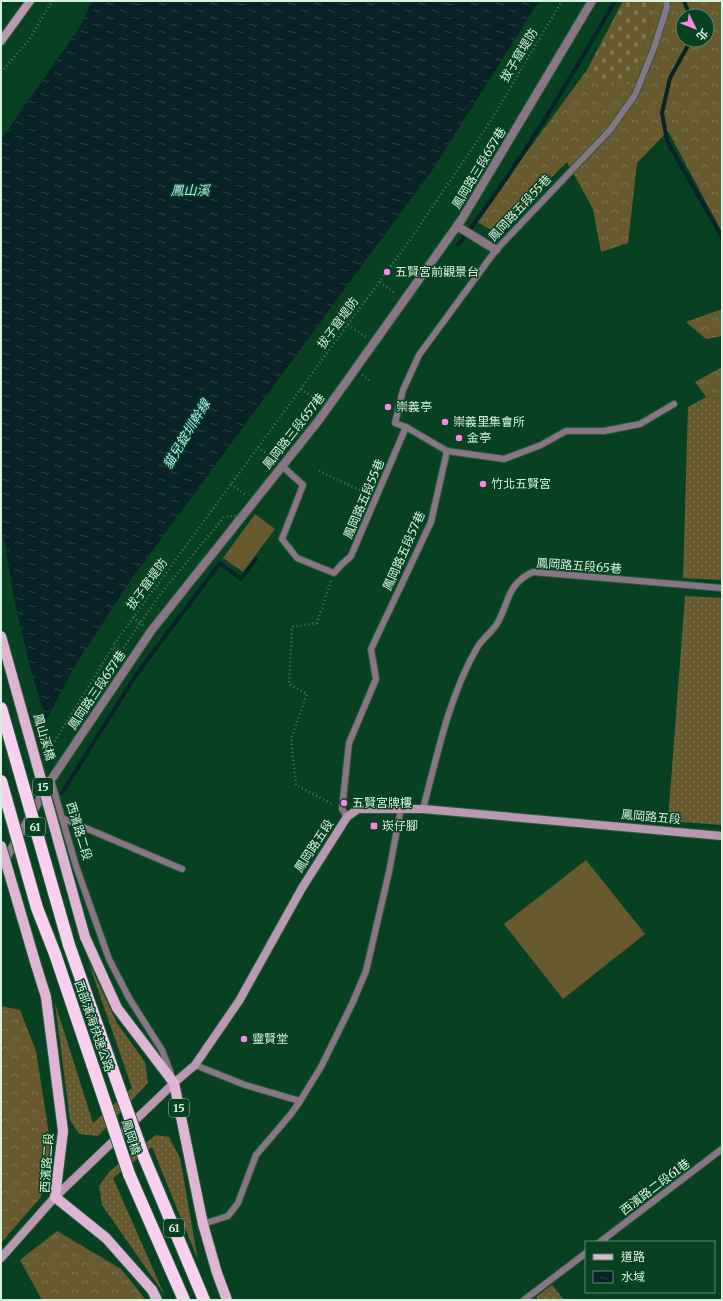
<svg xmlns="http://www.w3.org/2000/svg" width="723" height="1301" font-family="Merriweather,'Noto Sans TC',serif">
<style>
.grass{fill:url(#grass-dots)}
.forest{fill:url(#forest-crowns);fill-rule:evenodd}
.cemetery{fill:url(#cemetery-stones)}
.garden{fill:#675a2e}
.water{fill:url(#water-ripples)}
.pier{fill:#074122}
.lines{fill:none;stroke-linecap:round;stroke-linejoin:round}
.stream{stroke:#082227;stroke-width:4}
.lane-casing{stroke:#285d40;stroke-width:8}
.street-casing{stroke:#285d40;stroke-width:10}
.secondary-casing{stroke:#285d40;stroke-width:10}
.primary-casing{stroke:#285d40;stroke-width:12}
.highway-casing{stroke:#285d40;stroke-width:14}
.path{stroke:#49795e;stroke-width:2.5;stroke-dasharray:1 3;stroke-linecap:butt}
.lane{stroke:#8a7585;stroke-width:6}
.street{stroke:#8a7585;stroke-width:8}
.secondary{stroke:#ba98b2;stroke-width:8}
.primary{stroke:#dfb4d5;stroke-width:10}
.highway{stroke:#fad0f0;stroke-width:12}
.primary-bridge-casing{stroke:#285d40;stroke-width:12;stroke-linecap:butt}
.highway-bridge-casing{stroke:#285d40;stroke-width:14;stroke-linecap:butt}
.path-bridge{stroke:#49795e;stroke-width:2.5;stroke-dasharray:1 3;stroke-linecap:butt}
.primary-bridge{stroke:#dfb4d5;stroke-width:10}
.highway-bridge{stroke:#fad0f0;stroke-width:12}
.poi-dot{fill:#fa87e6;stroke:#074122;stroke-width:1.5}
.labels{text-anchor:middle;stroke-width:3;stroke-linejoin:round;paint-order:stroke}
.shield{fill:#074122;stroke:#99bda6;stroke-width:1}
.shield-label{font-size:11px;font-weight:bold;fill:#d7f2de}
.street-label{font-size:12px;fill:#d7f2de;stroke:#074122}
.poi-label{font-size:12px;fill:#d7f2de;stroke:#074122;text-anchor:start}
.water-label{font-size:13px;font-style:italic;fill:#aeedfc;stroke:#074122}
</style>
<defs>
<pattern id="grass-dots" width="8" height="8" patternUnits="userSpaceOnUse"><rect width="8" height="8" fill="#675a2e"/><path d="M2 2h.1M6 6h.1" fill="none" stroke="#7c724c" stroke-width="1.8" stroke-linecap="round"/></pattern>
<pattern id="forest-crowns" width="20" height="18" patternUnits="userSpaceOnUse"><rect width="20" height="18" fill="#675a2e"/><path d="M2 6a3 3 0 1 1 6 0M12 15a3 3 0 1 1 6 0" fill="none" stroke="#7c724c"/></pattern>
<pattern id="cemetery-stones" width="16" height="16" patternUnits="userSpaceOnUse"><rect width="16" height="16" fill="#675a2e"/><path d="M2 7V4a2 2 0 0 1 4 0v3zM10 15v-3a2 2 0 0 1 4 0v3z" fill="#7c724c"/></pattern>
<pattern id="water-ripples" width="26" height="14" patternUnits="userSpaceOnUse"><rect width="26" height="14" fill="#082227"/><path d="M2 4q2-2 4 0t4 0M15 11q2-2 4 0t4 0" fill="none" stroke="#2b4346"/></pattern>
</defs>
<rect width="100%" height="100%" fill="#074122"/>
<!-- grass -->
<g class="grass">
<polygon points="706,397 720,399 722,398 722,580 683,578 688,407"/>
<polygon points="685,596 722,598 722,825 668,821"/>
<polygon points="88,961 117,1023 145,1062 148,1083 98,1136 79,1134 70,1120 55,1003 93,1123 132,1088"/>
<polygon points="156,1135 169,1137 180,1158 198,1260 152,1147 113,1178 164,1294 102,1205 99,1186 110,1171"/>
<polygon points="552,1285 564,1300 539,1300 536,1297"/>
</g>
<!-- forest -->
<g class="forest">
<path d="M 654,1 L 722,1 L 722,232 L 668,131 L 637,163 L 628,243 L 601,252 L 593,209 L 567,162 L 496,233 L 476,221 L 587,70 L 615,86 L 646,41 ZM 683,16 L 707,16 L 707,40 L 683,40 Z"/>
<polygon points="722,309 722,336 706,339 686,322"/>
<polygon points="722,367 722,398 720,399 706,397 695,382"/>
<polygon points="1,1006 20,1010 36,1051 51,1147 41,1197 1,1243"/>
<polygon points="57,1231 121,1269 146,1300 42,1300 20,1260"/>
</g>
<!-- cemetery -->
<polygon class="cemetery" points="623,1 654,1 646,41 629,84 615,86 587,70"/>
<!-- garden -->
<g class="garden">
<polygon points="255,514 275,529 243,572 223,558"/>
<polygon points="586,860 645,934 563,999 504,924"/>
</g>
<!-- water -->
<polygon class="water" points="92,1 539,1 433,169 133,577 76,664 1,805 31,675 23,636 8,580 1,585 1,139 80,27"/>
<!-- pier -->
<polygon class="pier" points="1,522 22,642 47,723 3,805 1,807 1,727 29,675 7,583 1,587"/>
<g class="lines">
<!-- stream -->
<g class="stream">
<polyline points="684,1 690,16"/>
<polyline points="691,40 670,78 662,113 667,141 722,237"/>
<path d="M 458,245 C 516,170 568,83 615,1"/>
<polyline points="62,793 136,675 220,563 241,579 256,559"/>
</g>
<!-- lane casing -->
<g class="lane-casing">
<g id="lane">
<polyline points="666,1 667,7 654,48 635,95 610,130 496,250 419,355 403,390 395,423 406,427 447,451 504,459 541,445 566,431 604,431 640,424 674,404"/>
<polyline points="282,466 303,485 282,539 297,558 334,573 341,565 351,556 406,427"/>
<polyline points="51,780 76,866 109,959 129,998 162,1050 171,1074"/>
<path d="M 423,809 C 437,756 449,696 477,648 C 482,638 493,632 498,622 C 510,600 507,584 533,572 L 722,588"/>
<polyline points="347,817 342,809 349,743 376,679 371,649 431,522 447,451"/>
<polyline points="62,818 182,869"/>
<polyline points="195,1065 245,1085 300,1101"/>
<polyline points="203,1224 228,1216 238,1203 256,1155 291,1114 300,1101 321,1067 352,1004 366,971 389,872 401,808"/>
<polyline points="600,1242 722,1149"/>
<polyline points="524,1300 586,1253"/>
</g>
</g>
<!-- street casing -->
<g class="street-casing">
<g id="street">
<polyline points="457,226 496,250"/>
<polyline points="1,867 51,780 151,631 319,420 462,219 592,1"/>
</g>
</g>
<!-- secondary casing -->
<g class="secondary-casing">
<g id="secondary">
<polyline points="1,41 30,1"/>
<polyline points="1,1258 55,1197 174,1083 195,1065 239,1001 302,888 347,817 358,809 423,809 722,836"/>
</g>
</g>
<!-- primary casing -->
<g class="primary-casing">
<g id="primary">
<polyline points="85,937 117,1008 174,1083 203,1224 217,1273 227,1300"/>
<polyline points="36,965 46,997 63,1131 55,1197 106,1238 152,1290 157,1300"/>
</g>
</g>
<!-- highway casing -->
<g class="highway-casing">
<g id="highway">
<polyline points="69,945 122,1096"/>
<polyline points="55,954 107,1108"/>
<polyline points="144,1157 204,1300"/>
<polyline points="129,1174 184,1300"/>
</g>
</g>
<!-- path -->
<g class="path">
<polyline points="1,72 29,40 52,1"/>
<polyline points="380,282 396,294"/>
<polyline points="348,325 367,338"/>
<polyline points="362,375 371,382"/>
<polyline points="301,389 321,403"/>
<polyline points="258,447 275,461"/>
<polyline points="319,471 368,494"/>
<polyline points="231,484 247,496"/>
<polyline points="331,581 317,623 292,627 289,684 307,694 291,739 296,785 334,805"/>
<polyline points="133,617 144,626"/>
<polyline points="114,644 412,237 488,125 562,1"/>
</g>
<!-- lane -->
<use href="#lane" class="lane"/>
<!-- street -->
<use href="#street" class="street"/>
<!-- secondary -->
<use href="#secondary" class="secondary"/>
<!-- primary -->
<use href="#primary" class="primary"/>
<!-- highway -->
<use href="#highway" class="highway"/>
<!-- primary-bridge casing -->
<g class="primary-bridge-casing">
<g id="primary-bridge">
<polyline points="1,636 85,937"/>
<polyline points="1,846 36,965"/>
</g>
</g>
<!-- highway-bridge casing -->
<g class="highway-bridge-casing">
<g id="highway-bridge">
<polyline points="1,708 69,945"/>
<polyline points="1,781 37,908 55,954"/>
<polyline points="122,1096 144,1157"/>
<polyline points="107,1108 129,1174"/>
</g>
</g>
<!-- path-bridge -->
<polyline class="path-bridge" points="46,755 113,647 121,651 162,592 224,517 243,515"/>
<!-- primary-bridge -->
<use href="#primary-bridge" class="primary-bridge"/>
<!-- highway-bridge -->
<use href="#highway-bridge" class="highway-bridge"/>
</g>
<!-- markers -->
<g class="poi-dot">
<circle cx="387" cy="272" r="4"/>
<circle cx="388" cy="407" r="4"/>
<circle cx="445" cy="422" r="4"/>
<circle cx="459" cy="438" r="4"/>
<circle cx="483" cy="484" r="4"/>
<circle cx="344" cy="803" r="4"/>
<rect x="370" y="822" width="8" height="8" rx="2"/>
<circle cx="244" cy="1039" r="4"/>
</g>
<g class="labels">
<!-- shield labels -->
<g class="shield">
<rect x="33" y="778" width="20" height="18" rx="3"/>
<rect x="25" y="818" width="20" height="18" rx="3"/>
<rect x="169" y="1099" width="20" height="18" rx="3"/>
<rect x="164" y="1219" width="20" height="18" rx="3"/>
</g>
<g class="shield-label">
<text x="43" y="791">15</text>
<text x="35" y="831">61</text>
<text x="179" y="1112">15</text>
<text x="174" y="1232">61</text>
</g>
<!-- street labels -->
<g class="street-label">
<text transform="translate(519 55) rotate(-59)" y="4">拔子窟堤防</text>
<text transform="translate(479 168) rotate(-59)" y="4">鳳岡路三段657巷</text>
<text transform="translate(520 208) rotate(-47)" y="4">鳳岡路五段55巷</text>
<text transform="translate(338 323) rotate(-54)" y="4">拔子窟堤防</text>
<text transform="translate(294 431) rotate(-52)" y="4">鳳岡路三段657巷</text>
<text transform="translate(364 499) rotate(-67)" y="4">鳳岡路五段55巷</text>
<text transform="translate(404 551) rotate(-66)" y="4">鳳岡路五段57巷</text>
<text transform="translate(579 566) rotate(4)" y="4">鳳岡路五段65巷</text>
<text transform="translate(147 584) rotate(-54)" y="4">拔子窟堤防</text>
<text transform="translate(97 690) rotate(-56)" y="4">鳳岡路三段657巷</text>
<text transform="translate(44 737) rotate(74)" y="4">鳳山溪橋</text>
<text transform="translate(651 817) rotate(5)" y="4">鳳岡路五段</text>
<text transform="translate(79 831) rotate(73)" y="4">西濱路二段</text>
<text transform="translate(314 846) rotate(-57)" y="4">鳳岡路五段</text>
<text transform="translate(94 1026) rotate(71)" y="4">西部濱海快速公路</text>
<text transform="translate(131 1137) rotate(72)" y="4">鳳岡橋</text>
<text transform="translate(47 1163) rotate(-86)" y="4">西濱路二段</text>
<text transform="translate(655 1187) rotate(-37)" y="4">西濱路二段61巷</text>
</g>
<!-- poi labels -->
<g class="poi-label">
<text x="395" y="276">五賢宮前觀景台</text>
<text x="396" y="411">崇義亭</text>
<text x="453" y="426">崇義里集會所</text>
<text x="467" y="442">金亭</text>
<text x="491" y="488">竹北五賢宮</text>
<text x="352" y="807">五賢宮牌樓</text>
<text x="382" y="830">崁仔腳</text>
<text x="252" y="1043">靈賢堂</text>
</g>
<!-- water labels -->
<g class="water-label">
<text x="190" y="195">鳳山溪</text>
<text transform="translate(186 434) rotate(-59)" y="5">貓兒錠圳幹線</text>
</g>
</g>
<!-- border -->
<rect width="723" height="1301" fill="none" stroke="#d7f2de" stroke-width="4"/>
<!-- legend -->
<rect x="585" y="1241" width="130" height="52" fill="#074122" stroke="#5a886d"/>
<rect x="593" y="1254" width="20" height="6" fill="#dfb4d5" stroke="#5a886d"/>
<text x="621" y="1261" font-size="12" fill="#d7f2de">道路</text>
<rect x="593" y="1271" width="20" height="12" fill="url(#water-ripples)" stroke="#5a886d"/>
<text x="621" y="1281" font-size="12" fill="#d7f2de">水域</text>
<!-- north arrow -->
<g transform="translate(695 28) rotate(133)"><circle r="19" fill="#074122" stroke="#5a886d"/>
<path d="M0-3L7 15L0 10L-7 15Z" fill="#fa87e6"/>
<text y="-6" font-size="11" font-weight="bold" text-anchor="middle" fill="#d7f2de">北</text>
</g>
</svg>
